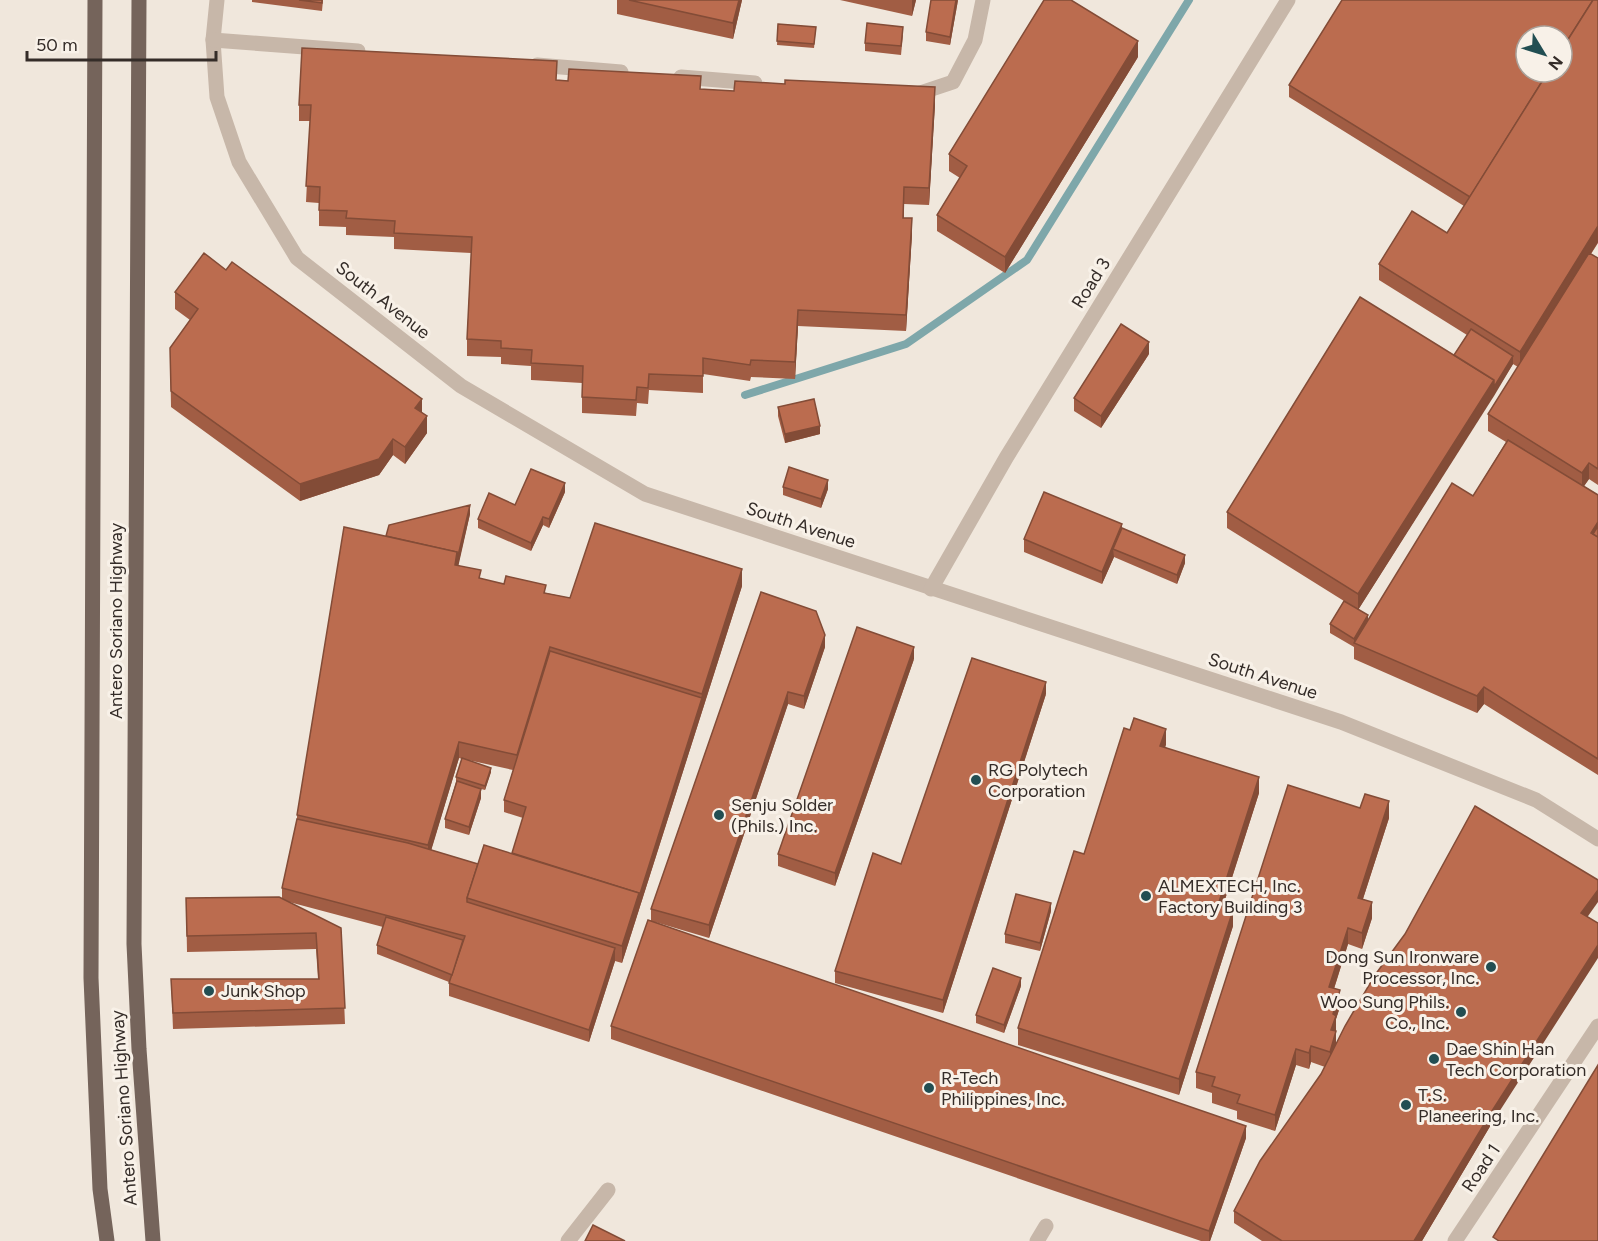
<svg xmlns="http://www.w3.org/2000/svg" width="1598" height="1241" font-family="Figtree,sans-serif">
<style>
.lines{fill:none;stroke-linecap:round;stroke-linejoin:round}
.stream{stroke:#7ea7aa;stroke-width:8}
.minor{stroke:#c7b7a9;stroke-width:15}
.primary{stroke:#75645b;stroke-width:15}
.wall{fill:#a15d44;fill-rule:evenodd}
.shaded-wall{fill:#834c37}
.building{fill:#bb6c4f;stroke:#834c37;stroke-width:1.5}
.poi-dot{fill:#224e52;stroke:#f8f1e8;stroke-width:2}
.labels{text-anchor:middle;stroke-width:6;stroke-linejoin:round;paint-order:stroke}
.street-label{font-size:18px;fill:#342c28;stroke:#f8f1e8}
.poi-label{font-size:18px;fill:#342c28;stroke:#f8f1e8;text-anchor:start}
</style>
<rect width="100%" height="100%" fill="#f0e7dc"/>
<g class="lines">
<!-- stream -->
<polyline class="stream" points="745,395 906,344 1027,260 1189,0"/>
<!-- minor -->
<g class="minor">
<polyline points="217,0 213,40 217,97 239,162 297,258 461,386 645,494 1341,722 1536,800 1598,839"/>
<polyline points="213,40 358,51"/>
<polyline points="537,65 621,72"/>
<polyline points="681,77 755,83"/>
<polyline points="917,94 953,82 975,40 983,0"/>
<polyline points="931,589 1006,458 1288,0"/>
<polyline points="568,1241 608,1190"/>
<polyline points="1037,1241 1046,1226"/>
<polyline points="1455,1241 1598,1026"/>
</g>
<!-- primary -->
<g class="primary">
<polyline points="95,0 91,978 100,1189 107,1241"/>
<polyline points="139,0 134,944 139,1049 153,1241"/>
</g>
</g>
<!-- wall -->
<g class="wall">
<polygon points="252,0 323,0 322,11 252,2"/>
<polygon points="617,0 742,0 733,39 617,14"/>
<polygon points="840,0 916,0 912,16"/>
<polygon points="958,0 950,45 926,41 926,32"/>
<path d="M 1598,0 L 1598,243 L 1591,254 L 1598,258 L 1598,485 L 1589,479 L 1584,486 L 1598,495 L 1598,775 L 1484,704 L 1477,713 L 1354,659 L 1354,647 L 1330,633 L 1330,624 L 1344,601 L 1227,528 L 1227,512 L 1454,355 L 1467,335 L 1379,280 L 1379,264 L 1447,233 L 1464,206 L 1289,97 L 1289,85 ZM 1513,364 L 1518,367 L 1488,414 L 1488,431 L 1506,442 L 1473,496 L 1368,620 L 1358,610 Z"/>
<polygon points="778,24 816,27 814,48 777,45"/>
<polygon points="903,35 901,55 865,51 865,43"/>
<polygon points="1138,57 1005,273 937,231 937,215 960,178 949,171 949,154"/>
<polygon points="557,80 935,104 929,205 904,204 904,218 912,234 906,331 798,326 795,379 751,377 750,381 703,374 703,393 649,390 648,404 637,403 636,416 582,413 582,383 531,380 531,366 501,364 501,357 467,356 467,339 471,253 394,249 394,237 346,235 346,227 319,226 319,203 306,202 310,121 299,121 299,105"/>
<polygon points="175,292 422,413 427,433 405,464 393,455 379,475 300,501 171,407 170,348 190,320 175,309"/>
<polygon points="1149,354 1101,428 1074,411 1074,398"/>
<polygon points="778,407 820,434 785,443 778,416"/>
<polygon points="783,487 828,489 821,508 783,495"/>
<polygon points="565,492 549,528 543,525 531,551 478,528 478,519 515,505"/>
<path d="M 470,514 L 458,565 L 481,579 L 570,598 L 742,586 L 622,963 L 615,961 L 589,1042 L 449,996 L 449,982 L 377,954 L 377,945 L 383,927 L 289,902 L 341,928 L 345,1024 L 173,1029 L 171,979 L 318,979 L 316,949 L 187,952 L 186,898 L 282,898 L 282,888 L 297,819 L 297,815 L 386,536 ZM 459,758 L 462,759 L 456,777 L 456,782 L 445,819 L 445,828 L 469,835 L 481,798 L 481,789 L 485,790 L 491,772 L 468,760 L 513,770 L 504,800 L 504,812 L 523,818 L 512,853 L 478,864 L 431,850 Z"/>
<polygon points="1122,528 1185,563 1177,584 1114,557 1102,584 1024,552 1024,539"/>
<polygon points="761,592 825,647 804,709 788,704 709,938 655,922 1246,1138 1210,1241 1201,1241 611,1039 611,1026 651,921 651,909"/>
<polygon points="914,659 835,886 778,866 778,854"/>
<polygon points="1046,694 943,1013 835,983 835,971 901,864"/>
<polygon points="1166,745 1165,747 1259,793 1223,906 1233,926 1179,1095 1018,1045 1018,1028"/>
<polygon points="1360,808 1389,818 1363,899 1372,918 1362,949 1348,944 1334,989 1340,1007 1336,1019 1336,1044 1587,917 1492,1123 1422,1241 1262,1241 1234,1223 1234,1211 1321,1074 1325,1067 1311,1062 1309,1069 1296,1065 1275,1131 1237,1119 1237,1111 1212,1103 1212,1093 1196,1088 1196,1072"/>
<polygon points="1051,911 1040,951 1005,943 1005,934"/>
<polygon points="1021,986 1004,1033 976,1023 976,1015"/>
</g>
<!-- shaded-wall -->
<g class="shaded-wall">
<polygon points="739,0 742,0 733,39 733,23"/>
<polygon points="912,0 916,0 912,16"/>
<polygon points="956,0 958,0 950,45 950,37"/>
<polygon points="1138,41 1138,57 1005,273 1005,257"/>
<polygon points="935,87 935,104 929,205 929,188"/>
<polygon points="912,218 912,234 906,331 906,315"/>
<polygon points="1598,226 1598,242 1520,368 1520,352"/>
<polygon points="798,310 798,326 795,379 795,362"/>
<polygon points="1149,342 1149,354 1101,428 1101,416"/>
<polygon points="1513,356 1513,364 1494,396 1494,387"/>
<polygon points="1494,380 1494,396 1358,610 1358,594"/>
<polygon points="422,399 422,415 415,408"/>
<polygon points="427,416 427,433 405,464 405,447"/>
<polygon points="820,426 820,434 785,443 785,434"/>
<polygon points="393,439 393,455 379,475 300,501 300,484"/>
<polygon points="1589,463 1589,479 1582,489 1582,473"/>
<polygon points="828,480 828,489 821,508 821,499"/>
<polygon points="565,483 565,492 549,528 549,519"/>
<polygon points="470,505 470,514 455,581 455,565"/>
<polygon points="543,517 543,525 531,551 531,543"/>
<polygon points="1598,522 1598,539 1591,533"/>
<polygon points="1122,524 1122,537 1113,549 1114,557 1102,584 1102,572"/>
<polygon points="1185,555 1185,563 1177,584 1177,575"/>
<polygon points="742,569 742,586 622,963 622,946"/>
<polygon points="1368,615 1368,624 1354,643 1354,647 1354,639"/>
<polygon points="825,635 825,647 804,709 804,696"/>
<polygon points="550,647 550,663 517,771 517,755"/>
<polygon points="914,647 914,659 835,886 835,873"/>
<polygon points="1046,682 1046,694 943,1013 943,1000"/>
<polygon points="1484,687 1484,704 1477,713 1477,696"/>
<polygon points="788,692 788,704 709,938 709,925"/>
<polygon points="1166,729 1166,745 1160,762 1160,746"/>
<polygon points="459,742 459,758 428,861 428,845"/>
<polygon points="491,768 491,772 485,790 485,786"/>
<polygon points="1259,777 1259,793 1218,921 1218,905"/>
<polygon points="481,789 481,798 469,835 469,827"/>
<polygon points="1389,801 1389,818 1358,914 1358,898"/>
<polygon points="1598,890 1598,902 1581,926 1581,913"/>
<polygon points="1372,902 1372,918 1362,949 1362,933"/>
<polygon points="1051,903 1051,911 1040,951 1040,943"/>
<polygon points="1233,910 1233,926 1179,1095 1179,1079"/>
<polygon points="1348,928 1348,944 1329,1004 1329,987"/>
<polygon points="1598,945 1598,958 1492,1123 1422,1241 1414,1241 1492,1111"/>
<polygon points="615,948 615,961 589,1042 589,1030"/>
<polygon points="1021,978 1021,986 1004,1033 1004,1025"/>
<polygon points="1340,990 1340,1007 1336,1019 1336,1048 1330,1068 1330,1052 1333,1014"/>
<polygon points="1311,1046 1311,1062 1309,1069 1309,1053"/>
<polygon points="1296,1049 1296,1065 1275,1131 1275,1115"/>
<polygon points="1246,1126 1246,1138 1210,1241 1209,1241 1209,1231"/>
</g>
<!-- building -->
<g class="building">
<polygon points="299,0 322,0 322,3"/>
<polygon points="629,0 739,0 733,23"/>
<polygon points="931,0 956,0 950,37 926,32"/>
<polygon points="1044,0 1071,0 1138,41 1005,257 937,215 967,166 949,154"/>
<polygon points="1342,0 1593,0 1562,49 1562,36 1526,36 1526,72 1548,72 1470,197 1289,85"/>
<polygon points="1593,0 1598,0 1598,226 1520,352 1379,264 1412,211 1447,233 1548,72 1562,72 1562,49"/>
<polygon points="867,23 903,27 901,46 865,43"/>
<polygon points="778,24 816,27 814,44 777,41"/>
<polygon points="302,48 557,61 556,80 568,81 569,69 701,76 700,89 734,91 735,81 785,84 785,80 935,87 929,188 904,187 903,218 912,218 906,315 798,310 795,362 751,360 750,365 703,358 703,376 649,374 648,388 637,387 636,400 582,397 583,366 531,363 532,350 501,348 501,341 467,339 472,237 394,233 395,221 346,218 347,211 319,210 320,187 306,186 311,105 299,105"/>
<polygon points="204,253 226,270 232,262 422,399 415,408 427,416 405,447 393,439 379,459 300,484 171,391 170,348 198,309 175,292"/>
<polygon points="1589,253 1598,258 1598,469 1589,463 1582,473 1488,414"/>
<polygon points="1360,297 1494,380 1358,594 1227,512"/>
<polygon points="1121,324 1149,342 1101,416 1074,398"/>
<polygon points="1471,329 1513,356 1494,387 1494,380 1454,355"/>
<polygon points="814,399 820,426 785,434 778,407"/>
<polygon points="1508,440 1598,495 1598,522 1591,533 1598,537 1598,759 1484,687 1477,696 1354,643 1452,483 1473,496"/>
<polygon points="789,467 828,480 821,499 783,487"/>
<polygon points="531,469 565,483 549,519 543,517 531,543 478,519 489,493 515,505"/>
<polygon points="1044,492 1122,524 1102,572 1024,539"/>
<polygon points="470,505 457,560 457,552 386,536 389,525"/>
<polygon points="595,523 742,569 702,694 550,647 517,755 459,742 428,845 297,815 344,527 457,552 455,565 481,570 479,578 504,584 506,576 546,585 544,593 570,598"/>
<polygon points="1598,526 1598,537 1593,534"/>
<polygon points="1122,528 1185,555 1177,575 1113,549"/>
<polygon points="761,592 816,611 825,635 804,696 788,692 709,925 651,909"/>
<polygon points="1344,601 1368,615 1354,639 1330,624"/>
<polygon points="857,627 914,647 835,873 778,854"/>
<polygon points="550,651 702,698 639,897 639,893 512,853 526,807 504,800"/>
<polygon points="972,658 1046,682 943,1000 835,971 873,853 901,864"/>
<polygon points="1134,718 1166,729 1160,746 1259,777 1218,905 1233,910 1179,1079 1018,1028 1074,851 1084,854 1124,728 1130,730"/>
<polygon points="462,758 491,768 485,786 456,777"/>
<polygon points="457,781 481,789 469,827 445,819"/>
<polygon points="1288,785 1360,808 1365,794 1389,801 1358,898 1372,902 1362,933 1348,928 1329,987 1340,990 1333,1014 1336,1016 1331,1030 1336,1031 1330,1052 1311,1046 1309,1053 1296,1049 1275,1115 1237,1103 1240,1095 1212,1086 1215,1077 1196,1072"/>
<polygon points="1475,806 1598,880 1598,890 1581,913 1598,923 1598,945 1492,1111 1414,1241 1282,1241 1234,1211 1260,1161 1321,1074 1345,1026 1375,975 1405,934"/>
<polygon points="297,819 408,843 478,864 467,898 467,902 615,948 589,1030 449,983 465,936 282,888"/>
<polygon points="484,845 639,893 622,946 467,898"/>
<polygon points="1016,894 1051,903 1040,943 1005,934"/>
<polygon points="279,897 341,928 345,1008 173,1013 171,979 319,979 316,933 187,936 186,898"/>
<polygon points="386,917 463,940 452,975 377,945"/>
<polygon points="648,920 1246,1126 1209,1231 611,1026"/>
<polygon points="993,968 1021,978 1004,1025 976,1015"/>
<polygon points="1598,1065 1598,1241 1499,1241 1493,1237"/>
<polygon points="593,1225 625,1241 585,1241"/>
</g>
<!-- markers -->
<g class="poi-dot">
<circle cx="976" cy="780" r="6"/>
<circle cx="719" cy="815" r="6"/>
<circle cx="1146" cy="896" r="6"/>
<circle cx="1491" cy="967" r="6"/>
<circle cx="209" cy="991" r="6"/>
<circle cx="1461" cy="1012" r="6"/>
<circle cx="1434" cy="1059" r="6"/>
<circle cx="929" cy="1088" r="6"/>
<circle cx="1406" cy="1105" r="6"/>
</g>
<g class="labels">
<!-- street labels -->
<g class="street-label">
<text transform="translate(1091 283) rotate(-58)" y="6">Road 3</text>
<text transform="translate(383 300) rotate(38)" y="6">South Avenue</text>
<text transform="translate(801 525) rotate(18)" y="6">South Avenue</text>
<text transform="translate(116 621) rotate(-90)" y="6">Antero Soriano Highway</text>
<text transform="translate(1263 676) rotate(18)" y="6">South Avenue</text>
<text transform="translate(124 1108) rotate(-94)" y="6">Antero Soriano Highway</text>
<text transform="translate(1481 1168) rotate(-56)" y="6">Road 1</text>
</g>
<!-- poi labels -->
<g class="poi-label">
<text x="988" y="776">RG Polytech<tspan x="988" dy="21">Corporation</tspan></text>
<text x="731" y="811">Senju Solder<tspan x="731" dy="21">(Phils.) Inc.</tspan></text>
<text x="1158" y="892">ALMEXTECH, Inc.<tspan x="1158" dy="21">Factory Building 3</tspan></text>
<text x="1479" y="963" text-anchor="end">Dong Sun Ironware<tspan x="1479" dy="21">Processor, Inc.</tspan></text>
<text x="221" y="997">Junk Shop</text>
<text x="1449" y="1008" text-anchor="end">Woo Sung Phils.<tspan x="1449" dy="21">Co., Inc.</tspan></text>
<text x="1446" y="1055">Dae Shin Han<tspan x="1446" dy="21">Tech Corporation</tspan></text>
<text x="941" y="1084">R-Tech<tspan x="941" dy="21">Philippines, Inc.</tspan></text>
<text x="1418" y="1101">T.S.<tspan x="1418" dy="21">Planeering, Inc.</tspan></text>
</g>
</g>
<!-- north arrow -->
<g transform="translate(1544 54) rotate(128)"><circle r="28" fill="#f8f1e8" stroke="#aaa29b" stroke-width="1.5"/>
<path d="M0-4.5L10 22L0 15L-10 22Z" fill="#224e52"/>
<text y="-9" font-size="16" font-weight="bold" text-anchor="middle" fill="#342c28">N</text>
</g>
<!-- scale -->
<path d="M27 51v9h189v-9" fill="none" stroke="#342c28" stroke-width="3"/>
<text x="36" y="51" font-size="18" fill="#342c28" stroke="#f8f1e8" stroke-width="4.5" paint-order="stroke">50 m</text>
</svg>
